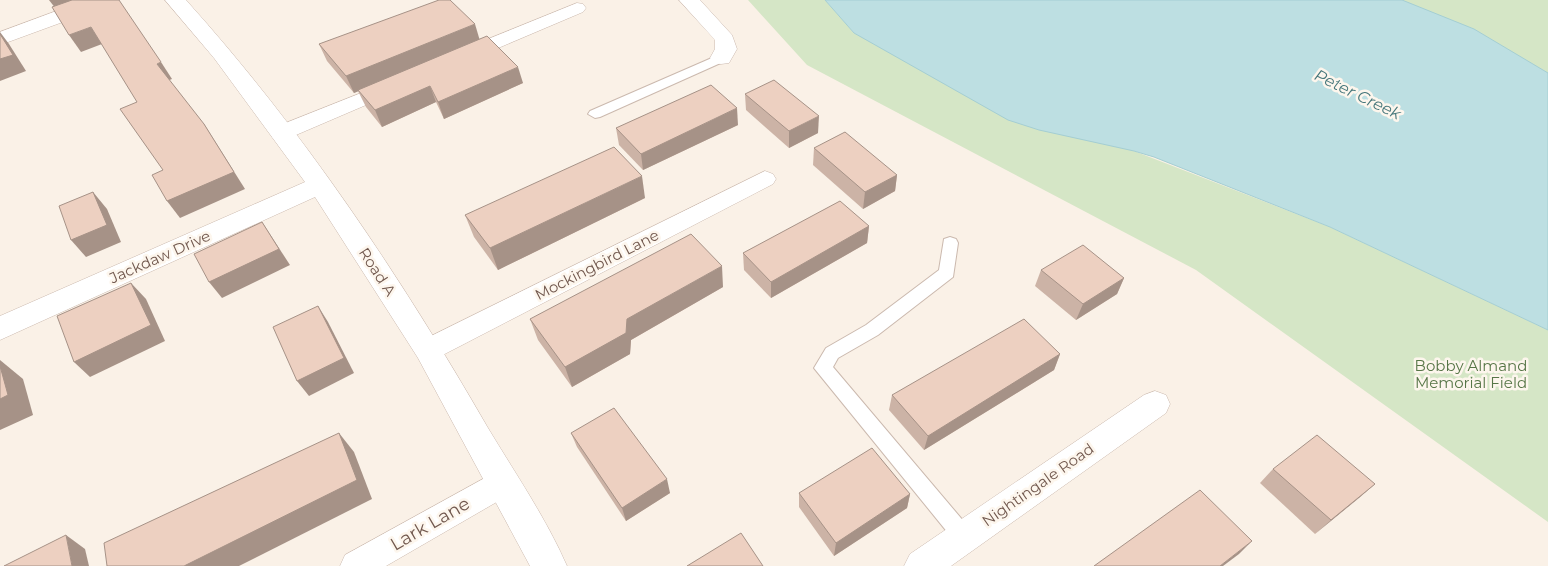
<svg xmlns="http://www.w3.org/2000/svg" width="1548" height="566" font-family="Montserrat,sans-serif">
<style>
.green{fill:#d5e6c6}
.water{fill:#bddfe2;stroke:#a4ced3}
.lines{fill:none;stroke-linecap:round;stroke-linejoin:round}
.service-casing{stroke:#cbb9ae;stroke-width:2}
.pedestrian-casing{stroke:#cbb9ae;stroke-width:1}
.minor-casing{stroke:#cbb9ae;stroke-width:1}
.service{fill:#fff;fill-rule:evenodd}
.pedestrian{fill:#fff;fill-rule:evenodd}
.minor{fill:#fff;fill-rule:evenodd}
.wall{fill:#ccb3a6}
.shaded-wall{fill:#a69287}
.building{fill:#edd0c1;stroke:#a69287}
.labels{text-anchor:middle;stroke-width:5;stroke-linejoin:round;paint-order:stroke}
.street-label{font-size:15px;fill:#71584e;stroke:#fdf6ed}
.park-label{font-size:15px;fill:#577647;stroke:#fdf6ed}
.water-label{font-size:16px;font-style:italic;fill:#46777b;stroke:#fdf6ed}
.near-street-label{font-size:18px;fill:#71584e;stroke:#fdf6ed}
</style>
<rect width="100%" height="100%" fill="#faf1e7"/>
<!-- green -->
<g class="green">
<polygon points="748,0 825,0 854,33 1134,151 1330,227 1548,330 1548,522 1196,270 807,65"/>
<polygon points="1380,0 1548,0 1548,81"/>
</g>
<!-- water -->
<polygon class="water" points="825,0 1402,0 1474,29 1548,73 1548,330 1330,227 1154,157 1134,151 1039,130 1008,120 854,33"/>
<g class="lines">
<!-- service casing -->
<g class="service-casing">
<g id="service">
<polygon points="721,54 725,55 727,58 725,61 600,117 595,118 588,114 590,111"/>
<polygon points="950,237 956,239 958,243 953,277 878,335 838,358 833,367 971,530 974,537 971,544 964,547 957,544 814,368 826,348 866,325 939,270 944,239"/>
</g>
</g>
<!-- pedestrian casing -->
<g class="pedestrian-casing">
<g id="pedestrian">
<polygon points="577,3 583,4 586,8 583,12 470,60 456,60 453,56 456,52"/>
<polygon points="394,80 401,82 404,86 401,90 289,138 281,140 273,138 270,133 273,128"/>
<polygon points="765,171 773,174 776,179 773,184 437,358 428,361 419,358 415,350 419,342"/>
<polygon points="503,468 514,472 518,482 514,492 386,566 340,566 345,555"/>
</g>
</g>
<!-- minor casing -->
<g class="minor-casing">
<g id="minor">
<polygon points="86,0 115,0 112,4 0,45 0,32"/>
<path d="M 165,0 L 186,0 C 303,130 401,277 488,428 C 515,473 546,518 567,566 L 530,566 L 418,358 L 315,197 L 0,340 L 0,316 L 305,182 L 214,58 Z"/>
<polygon points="679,0 700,0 732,35 737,49 729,63 721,64 713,63 710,58 715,49 715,40"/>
<polygon points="1155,391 1166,395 1170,404 1166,413 951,566 904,566 910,554 1144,395"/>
</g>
</g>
<!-- service -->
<use href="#service" class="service"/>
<!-- pedestrian -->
<use href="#pedestrian" class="pedestrian"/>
<!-- minor -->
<use href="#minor" class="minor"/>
</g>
<!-- wall -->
<g class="wall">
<polygon points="479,40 523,83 444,119 436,102 382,127 366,107 358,91 354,93 327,61 319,44"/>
<polygon points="745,94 818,133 789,148 746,110"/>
<polygon points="738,125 643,170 619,145 616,128"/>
<polygon points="814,148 897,175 895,191 863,209 813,165"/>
<polygon points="645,198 498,270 474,237 465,215"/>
<polygon points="869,226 867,243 771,298 744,270 743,253"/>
<polygon points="1041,270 1124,278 1117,294 1076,320 1035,286"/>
<polygon points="723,287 631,340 630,354 572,387 538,340 530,319"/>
<polygon points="1060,354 1054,370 924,450 889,410 892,395"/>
<polygon points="571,433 670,493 626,521 577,447"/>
<polygon points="1273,469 1375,484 1315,534 1260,483"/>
<polygon points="799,493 910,494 907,508 834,556 799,507"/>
</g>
<!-- shaded-wall -->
<g class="shaded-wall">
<polygon points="49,0 81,0 56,9"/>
<polygon points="475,24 480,41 354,93 346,76"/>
<polygon points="91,27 102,44 81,52 69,35"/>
<polygon points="0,32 9,44 26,71 0,81"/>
<polygon points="161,62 172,79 167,81 157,64"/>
<polygon points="518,67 523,83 444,119 438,102"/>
<polygon points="430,86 436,102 382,127 375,110"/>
<polygon points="737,108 738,125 643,170 641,154"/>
<polygon points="819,116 818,133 789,148 789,131"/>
<polygon points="204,124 245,189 180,218 167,201"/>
<polygon points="897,175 895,191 863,209 865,192"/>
<polygon points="642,176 645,198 498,270 490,248"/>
<polygon points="93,192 107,209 121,242 86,257 71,240"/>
<polygon points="262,222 290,265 222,298 209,282"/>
<polygon points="869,226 867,243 771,298 771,282"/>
<polygon points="722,266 723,287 631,340 630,354 572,387 565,367 627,319"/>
<polygon points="1124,278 1117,294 1076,320 1083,304"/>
<polygon points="131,283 146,299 165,341 90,377 74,362"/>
<polygon points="318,306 328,322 354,373 309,396 297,381"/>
<polygon points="1060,354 1054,370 924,450 928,436"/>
<polygon points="0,360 23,379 33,415 0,430"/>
<polygon points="339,433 354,452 372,499 239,566 184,566"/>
<polygon points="667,479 670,493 626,521 622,508"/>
<polygon points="1375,484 1359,498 1315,534 1331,520"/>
<polygon points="910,494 907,508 834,556 836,543"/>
<polygon points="66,535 85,549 89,566 72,566"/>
<polygon points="1252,541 1239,554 1223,566 1220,566"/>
</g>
<!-- building -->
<g class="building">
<polygon points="72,0 119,0 161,62 157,64 204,124 234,172 167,201 152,175 163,170 120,109 137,102 91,27 69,35 52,7"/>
<polygon points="439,0 450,0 475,24 346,76 319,44"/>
<polygon points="0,34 13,55 0,59"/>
<polygon points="487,36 518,67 438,102 430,86 375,110 358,90"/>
<polygon points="774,80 819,116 789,131 745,94"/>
<polygon points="711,85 737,108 641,154 616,128"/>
<polygon points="845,132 897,175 865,192 814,148"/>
<polygon points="614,147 642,176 490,248 465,215"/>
<polygon points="93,192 107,225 71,240 59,206"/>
<polygon points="840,201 869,226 771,282 743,253"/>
<polygon points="262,222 279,249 209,282 194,254"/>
<polygon points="691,234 722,266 627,319 626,333 565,367 530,319"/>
<polygon points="1083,245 1124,278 1083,304 1041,270"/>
<polygon points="131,283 151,325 74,362 57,316"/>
<polygon points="318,306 344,358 297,381 273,327"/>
<polygon points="1024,319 1060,354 928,436 892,395"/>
<polygon points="0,366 8,395 0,399"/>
<polygon points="614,408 667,479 622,508 571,433"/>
<polygon points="339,433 357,480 184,566 107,566 104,543"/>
<polygon points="1317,435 1375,484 1331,520 1273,469"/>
<polygon points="872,448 910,494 836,543 799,493"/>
<polygon points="1200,490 1252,541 1220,566 1094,566"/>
<polygon points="741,533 763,566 687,566"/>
<polygon points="66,535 72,566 4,566"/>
</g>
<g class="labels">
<!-- street labels -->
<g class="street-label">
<text transform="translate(160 257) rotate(-24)" y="5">Jackdaw Drive</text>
<text transform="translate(597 265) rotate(-27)" y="5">Mockingbird Lane</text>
<text transform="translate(377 272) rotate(57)" y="5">Road A</text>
<text transform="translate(1038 485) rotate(-35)" y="5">Nightingale Road</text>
</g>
<!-- park labels -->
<g class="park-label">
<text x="1471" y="371">Bobby Almand<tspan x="1471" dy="17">Memorial Field</tspan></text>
</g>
<!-- water labels -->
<g class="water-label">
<text transform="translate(1358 94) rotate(26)" y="6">Peter Creek</text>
</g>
<!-- near-street labels -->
<g class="near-street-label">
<text transform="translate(430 524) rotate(-30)" y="6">Lark Lane</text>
</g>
</g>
</svg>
